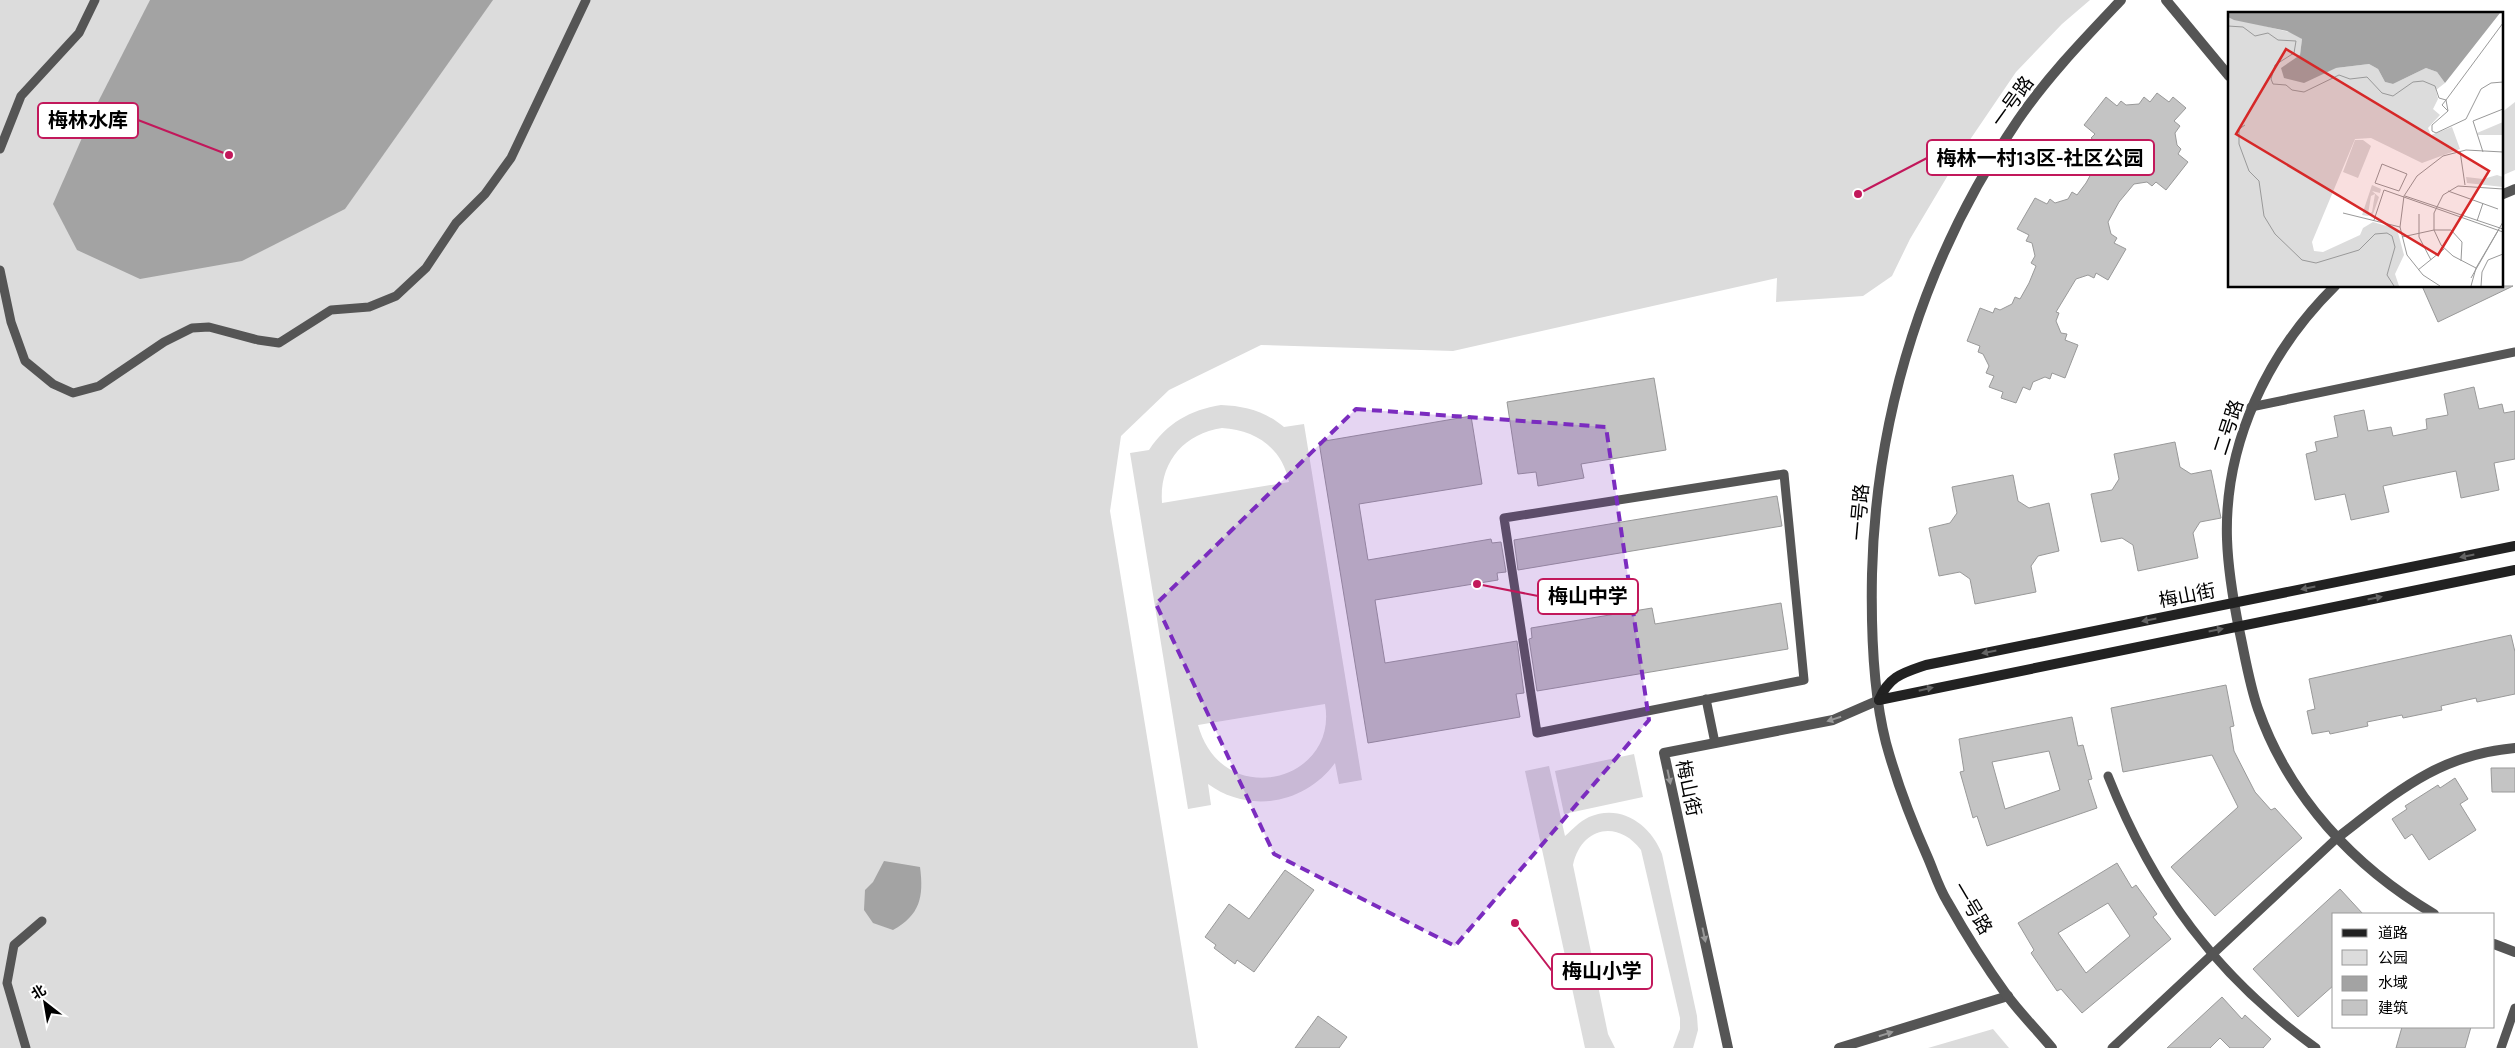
<svg xmlns="http://www.w3.org/2000/svg" width="2515" height="1048" font-family="Karla,'Noto Sans SC',sans-serif">
<style>
.green{fill:#dcdcdc;fill-rule:evenodd}
.water{fill:#a3a3a3}
.building{fill:#c4c4c4;stroke:#999;fill-rule:evenodd}
.lines{fill:none;stroke-linecap:round;stroke-linejoin:round}
.lane{stroke:#555;stroke-width:9}
.street{stroke:#555;stroke-width:10}
.secondary{stroke:#222;stroke-width:10}
.oneway{fill:#646464}
.oneway2{fill:#999}
.marked{fill:#7b2cbf;fill-opacity:0.2;stroke:#7b2cbf;stroke-width:4;stroke-dasharray:10 6;stroke-linejoin:round}
.labels{text-anchor:middle;stroke-width:5;stroke-linejoin:round;paint-order:stroke}
.street-label{font-size:19px;fill:#000;stroke:#fff}
.inset-road{fill:none;stroke:#999;stroke-width:1}
.view{fill:#d62828;fill-opacity:0.15;stroke:#d62828;stroke-width:2.5}
.inset-edge{fill:none;stroke:#000;stroke-width:2.5}
.leader{fill:none;stroke:#c2185b;stroke-width:2}
.callout-dot{fill:#c2185b;stroke:#fff;stroke-width:2}
.callout{fill:#fff;stroke:#c2185b;stroke-width:2}
.callout-label{font-size:20px;text-anchor:middle;font-weight:bold;fill:#000}
</style>
<rect width="100%" height="100%" fill="#fff"/>
<!-- green -->
<g class="green">
<polygon points="0,0 2090,0 2062,24 2016,72 1963,150 1910,239 1892,276 1863,296 1776,302 1777,278 1453,351 1261,345 1169,390 1121,436 1110,511 1198,1048 0,1048"/>
<polygon points="2515,102 2515,170 2501,176 2501,113"/>
<path d="M 1221,405 C 1245,406 1265,411 1284,427 L 1304,424 L 1362,780 L 1339,784 L 1335,763 C 1305,804 1249,814 1208,784 L 1211,805 L 1188,809 L 1130,453 L 1149,450 C 1167,423 1190,410 1221,405 ZM 1222,428 C 1256,430 1282,448 1289,482 L 1162,503 C 1159,463 1183,434 1222,428 ZM 1325,704 C 1339,782 1222,812 1198,725 Z"/>
<polygon points="1634,754 1643,797 1564,814 1555,771"/>
<path d="M 1549,766 L 1565,836 C 1573,829 1579,822 1589,817 C 1621,803 1651,825 1662,854 L 1697,1016 L 1698,1030 L 1693,1048 L 1673,1048 L 1680,1029 L 1680,1018 L 1641,850 C 1618,819 1581,827 1573,865 L 1608,1034 L 1615,1048 L 1585,1048 L 1525,771 Z"/>
<polygon points="1993,1029 2009,1048 1928,1048"/>
</g>
<!-- water -->
<g class="water">
<polygon points="150,0 493,0 345,209 242,261 140,279 77,250 53,204 96,106"/>
<path d="M 884,861 L 920,867 C 924,897 920,915 893,930 L 873,923 L 864,910 L 865,890 L 873,882 Z"/>
</g>
<!-- building -->
<g class="building">
<polygon points="2157,93 2169,102 2173,97 2186,108 2174,121 2180,126 2175,133 2177,145 2181,149 2178,154 2188,162 2166,190 2156,182 2152,186 2147,182 2134,184 2119,202 2108,222 2111,234 2117,238 2114,243 2126,249 2108,280 2096,273 2094,278 2088,275 2076,279 2056,312 2059,313 2056,321 2061,333 2067,334 2065,340 2078,345 2065,378 2052,373 2050,379 2045,377 2033,382 2030,390 2023,387 2016,403 2001,398 2003,392 1989,387 1994,376 1986,373 1989,366 1983,354 1978,352 1980,346 1967,341 1980,308 1993,313 1995,308 2000,310 2012,304 2015,297 2020,299 2029,283 2036,266 2031,263 2035,256 2032,243 2026,241 2029,235 2017,229 2035,198 2047,204 2050,199 2055,203 2068,199 2072,192 2077,195 2086,183 2096,165 2092,161 2098,155 2096,142 2091,138 2095,134 2084,125 2106,97 2117,106 2121,101 2126,105 2139,104 2144,97 2150,102"/>
<polygon points="2422,286 2513,286 2438,322"/>
<polygon points="1654,378 1666,450 1581,464 1584,478 1538,486 1536,472 1518,474 1507,402"/>
<polygon points="2474,387 2479,409 2502,404 2504,413 2515,411 2515,459 2494,463 2499,490 2461,498 2456,471 2411,480 2383,486 2389,512 2351,520 2345,494 2315,500 2306,454 2317,451 2315,442 2338,437 2334,416 2364,410 2368,431 2391,427 2393,436 2427,429 2426,419 2448,415 2444,394"/>
<polygon points="1471,416 1482,484 1359,504 1368,560 1491,539 1492,543 1501,542 1506,572 1497,573 1498,580 1375,600 1385,663 1517,641 1524,693 1516,694 1520,717 1368,743 1319,442"/>
<polygon points="2175,442 2180,467 2191,474 2211,470 2221,518 2200,522 2193,533 2198,558 2138,571 2133,545 2122,538 2101,542 2091,494 2112,490 2119,479 2114,454"/>
<polygon points="2013,475 2018,501 2029,508 2049,503 2059,551 2038,556 2031,566 2036,592 1975,604 1970,579 1960,572 1939,576 1929,528 1950,523 1957,513 1952,487"/>
<polygon points="1777,496 1782,526 1518,570 1514,540"/>
<polygon points="1781,603 1788,649 1537,691 1529,639 1532,638 1531,628 1652,608 1655,624"/>
<polygon points="2511,635 2515,652 2515,694 2477,702 2476,698 2441,706 2442,710 2403,718 2402,715 2367,722 2368,726 2330,734 2329,731 2312,734 2307,711 2315,709 2309,679"/>
<polygon points="2226,685 2234,726 2230,727 2234,751 2255,792 2271,810 2275,808 2302,838 2215,916 2171,867 2238,807 2212,755 2123,772 2111,708"/>
<path d="M 2072,717 L 2078,746 L 2083,745 L 2092,779 L 2088,780 L 2097,808 L 1987,846 L 1977,816 L 1973,818 L 1960,772 L 1964,771 L 1959,739 ZM 2049,751 L 2060,790 L 2005,809 L 1992,762 Z"/>
<polygon points="2491,768 2515,768 2515,792 2492,792"/>
<polygon points="2455,778 2468,799 2460,804 2476,830 2429,860 2412,834 2405,839 2392,819 2407,809 2405,806 2438,785 2440,788"/>
<path d="M 2117,863 L 2132,888 L 2136,885 L 2157,914 L 2153,917 L 2171,939 L 2082,1013 L 2061,989 L 2057,991 L 2031,953 L 2034,950 L 2018,923 ZM 2108,903 L 2130,936 L 2086,973 L 2058,933 Z"/>
<polygon points="1285,870 1314,890 1254,972 1237,960 1235,964 1214,948 1216,945 1205,937 1229,904 1249,919"/>
<polygon points="2340,889 2363,914 2334,914 2334,985 2298,1017 2253,969"/>
<polygon points="2222,997 2242,1019 2245,1015 2271,1039 2263,1048 2230,1048 2220,1038 2210,1048 2167,1048"/>
<polygon points="1318,1016 1347,1037 1339,1048 1295,1048"/>
<polygon points="2402,1027 2471,1027 2465,1048 2396,1048"/>
</g>
<g class="lines">
<!-- lane -->
<g class="lane">
<polyline points="0,149 21,96 79,33 95,0"/>
<polyline points="0,270 11,322 25,361 53,384 73,393 99,386 164,342 192,328 209,327 258,340 279,343 331,310 369,307 396,296 426,268 456,223 485,194 511,158 586,0"/>
<polyline points="2251,407 2515,352"/>
<polygon points="1784,474 1804,680 1537,733 1504,518"/>
<polyline points="1706,699 1715,743"/>
<path d="M 2108,776 C 2153,890 2216,976 2316,1048"/>
<polyline points="26,1048 7,983 14,945 42,921"/>
<polyline points="2112,1048 2337,838"/>
<polyline points="2501,1048 2515,1008"/>
</g>
<!-- street -->
<g class="street">
<polyline points="2166,0 2229,76"/>
<polyline points="2501,195 2515,189"/>
<path d="M 2335,286 C 2268,352 2224,443 2227,539 C 2228,569 2233,599 2239,629 C 2245,656 2249,683 2258,709 C 2289,797 2354,867 2434,914"/>
<path d="M 2337,838 C 2397,792 2437,755 2515,748"/>
<polyline points="2494,944 2515,952"/>
<polyline points="1728,1048 1664,753 1833,720 1879,700"/>
<polyline points="1839,1048 2008,996"/>
<path d="M 2052,1048 C 2037,1030 2020,1013 2006,994 C 1985,965 1965,933 1947,901 C 1939,888 1934,872 1928,858 C 1911,820 1897,783 1886,743 C 1873,693 1871,626 1872,574 C 1876,411 1926,255 2018,120 C 2048,76 2085,38 2121,0"/>
</g>
<!-- secondary -->
<g class="secondary">
<path d="M 1879,700 C 1889,676 1903,673 1926,665 L 2515,546"/>
<polyline points="1879,700 2515,570"/>
</g>
</g>
<!-- one-way arrows -->
<defs><path id="oneway-solid" d="M-6-.8H1V-3.2L6.5 0L1 3.2V.8H-6Z" transform="scale(1.25)"/></defs>
<g class="oneway">
<use href="#oneway-solid" transform="translate(2467 556) rotate(169)"/>
<use href="#oneway-solid" transform="translate(2308 588) rotate(169)"/>
<use href="#oneway-solid" transform="translate(2375 598) rotate(-11)"/>
<use href="#oneway-solid" transform="translate(2149 620) rotate(169)"/>
<use href="#oneway-solid" transform="translate(2216 630) rotate(-11)"/>
<use href="#oneway-solid" transform="translate(1989 652) rotate(169)"/>
<use href="#oneway-solid" transform="translate(1926 689) rotate(-13)"/>
</g>
<g class="oneway2">
<use href="#oneway-solid" transform="translate(1834 719) rotate(162)"/>
<use href="#oneway-solid" transform="translate(1669 777) rotate(78)"/>
<use href="#oneway-solid" transform="translate(1704 935) rotate(78)"/>
<use href="#oneway-solid" transform="translate(1886 1034) rotate(-17)"/>
</g>
<!-- marked area -->
<path class="marked" d="M 1356,409 L 1606,427 L 1649,720 L 1455,946 L 1274,854 L 1156,604 Z"/>
<g class="labels">
<!-- street labels -->
<g class="street-label">
<text transform="translate(2012 101) rotate(-54)" y="7">一号路</text>
<text transform="translate(2228 427) rotate(-72)" y="7">二号路</text>
<text transform="translate(1859 512) rotate(-85)" y="7">一号路</text>
<text transform="translate(2187 595) rotate(-11)" y="7">梅山街</text>
<text transform="translate(1689 788) rotate(78)" y="7">梅山街</text>
<text transform="translate(1973 908) rotate(59)" y="7">一号路</text>
</g>
</g>
<!-- overview -->
<g transform="translate(2228 12)">
<rect width="275" height="275" fill="#fff"/>
<path d="M 0,5 L 69,22 L 74,27 L 72,43 L 108,56 L 141,52 L 150,57 L 157,70 L 165,72 L 198,56 L 209,60 L 217,71 L 208,78 L 210,87 L 205,97 L 212,103 L 200,116 L 203,123 L 224,115 L 232,137 L 194,151 L 143,126 L 127,127 L 84,230 L 86,239 L 95,240 L 132,223 L 135,216 L 145,210 L 169,217 L 176,243 L 167,262 L 171,274 L 0,274 ZM 275,110 L 275,123 L 250,123 L 249,121 ZM 127,128 L 135,128 L 143,134 L 130,166 L 115,160 ZM 269,163 L 275,165 L 275,175 L 239,171 L 238,165 L 255,167 ZM 144,173 L 153,177 L 152,181 L 144,179 L 151,185 L 145,202 L 140,204 L 134,203 ZM 147,182 L 144,200 L 140,202 L 143,184 Z" fill="#dcdcdc" fill-rule="evenodd"/>
<path d="M 0,1 L 272,1 L 217,71 L 209,60 L 198,56 L 165,72 L 157,70 L 150,57 L 141,52 L 108,56 L 76,71 L 56,66 L 53,56 L 72,43 L 74,27 L 59,19 L 6,8 L 0,5 Z" fill="#a3a3a3"/>
<path class="inset-road" d="M 275,11 L 218,88 L 220,99 L 204,113 L 204,119 L 208,121 L 238,107 L 253,77 L 263,71 L 275,70M 0,14 L 15,15 L 27,24 L 40,21 L 50,28 L 68,29 L 66,41 L 47,53 L 43,67 L 45,72 L 58,73 L 64,78 L 76,80 L 111,63 L 122,67 L 139,65 L 154,81 L 165,84 L 185,70 L 195,69 L 207,74 L 211,86 L 218,88 L 214,93 L 220,99M 17,113 L 11,117 L 11,132 L 21,159 L 31,169 L 36,204 L 47,222 L 74,248 L 88,251 L 131,238 L 147,222 L 159,221 L 164,224 L 167,235 L 159,263 L 166,274M 232,139 L 237,173M 255,140 L 245,109 L 275,97M 154,152 L 179,162 L 171,179 L 147,171 ZM 220,179 L 270,197M 177,184 L 275,217M 115,201 L 172,215M 191,202 L 191,225 L 203,248M 146,208 L 156,178 L 275,220M 249,209 L 255,191M 174,225 L 206,218 L 223,218 L 234,230 L 233,249M 248,256 L 225,244 L 213,233 L 206,218 L 206,201 L 215,183 L 230,174 L 275,177M 190,258 L 216,237M 243,266 L 271,217M 212,274 L 195,263 L 179,243 L 172,215 L 176,184 L 189,164 L 215,144 L 238,138 L 275,140M 243,274 L 248,256 L 275,210M 253,274 L 254,260 L 260,248 L 275,242"/>
<path class="view" d="M 58,37 L 261,159 L 210,243 L 8,122 Z"/>
<rect width="275" height="275" class="inset-edge"/>
</g>
<!-- callouts -->
<path class="leader" d="M229 155L138 120M1858 194L1927 158M1477 584L1538 596M1515 923L1552 971"/>
<g class="callout-dot">
<circle cx="229" cy="155" r="5"/>
<circle cx="1858" cy="194" r="5"/>
<circle cx="1477" cy="584" r="5"/>
<circle cx="1515" cy="923" r="5"/>
</g>
<g class="callout">
<rect x="38" y="103" width="100" height="35" rx="5"/>
<rect x="1927" y="140" width="227" height="35" rx="5"/>
<rect x="1538" y="579" width="100" height="35" rx="5"/>
<rect x="1552" y="954" width="100" height="35" rx="5"/>
</g>
<g class="callout-label">
<text x="88" y="127">梅林水库</text>
<text x="2040" y="165">梅林一村13区-社区公园</text>
<text x="1588" y="603">梅山中学</text>
<text x="1602" y="978">梅山小学</text>
</g>
<!-- legend -->
<rect x="2332" y="913" width="162" height="115" fill="#ffffff" stroke="#999999"/>
<rect x="2342" y="929" width="25" height="8" fill="#222222" stroke="#999999"/>
<text x="2378" y="938" font-size="15" fill="#000000">道路</text>
<rect x="2342" y="950" width="25" height="15" fill="#dcdcdc" stroke="#999999"/>
<text x="2378" y="963" font-size="15" fill="#000000">公园</text>
<rect x="2342" y="976" width="25" height="15" fill="#a3a3a3" stroke="#999999"/>
<text x="2378" y="988" font-size="15" fill="#000000">水域</text>
<rect x="2342" y="1000" width="25" height="15" fill="#c4c4c4" stroke="#999999"/>
<text x="2378" y="1013" font-size="15" fill="#000000">建筑</text>
<!-- north arrow -->
<g transform="translate(45 1003) rotate(329)" stroke="#ffffff" stroke-width="4" paint-order="stroke">
<path d="M0-4L9 19L0 12L-9 19Z" fill="#000000"/>
<text y="-8" font-size="14" font-weight="bold" text-anchor="middle" fill="#000000">北</text>
</g>
</svg>
